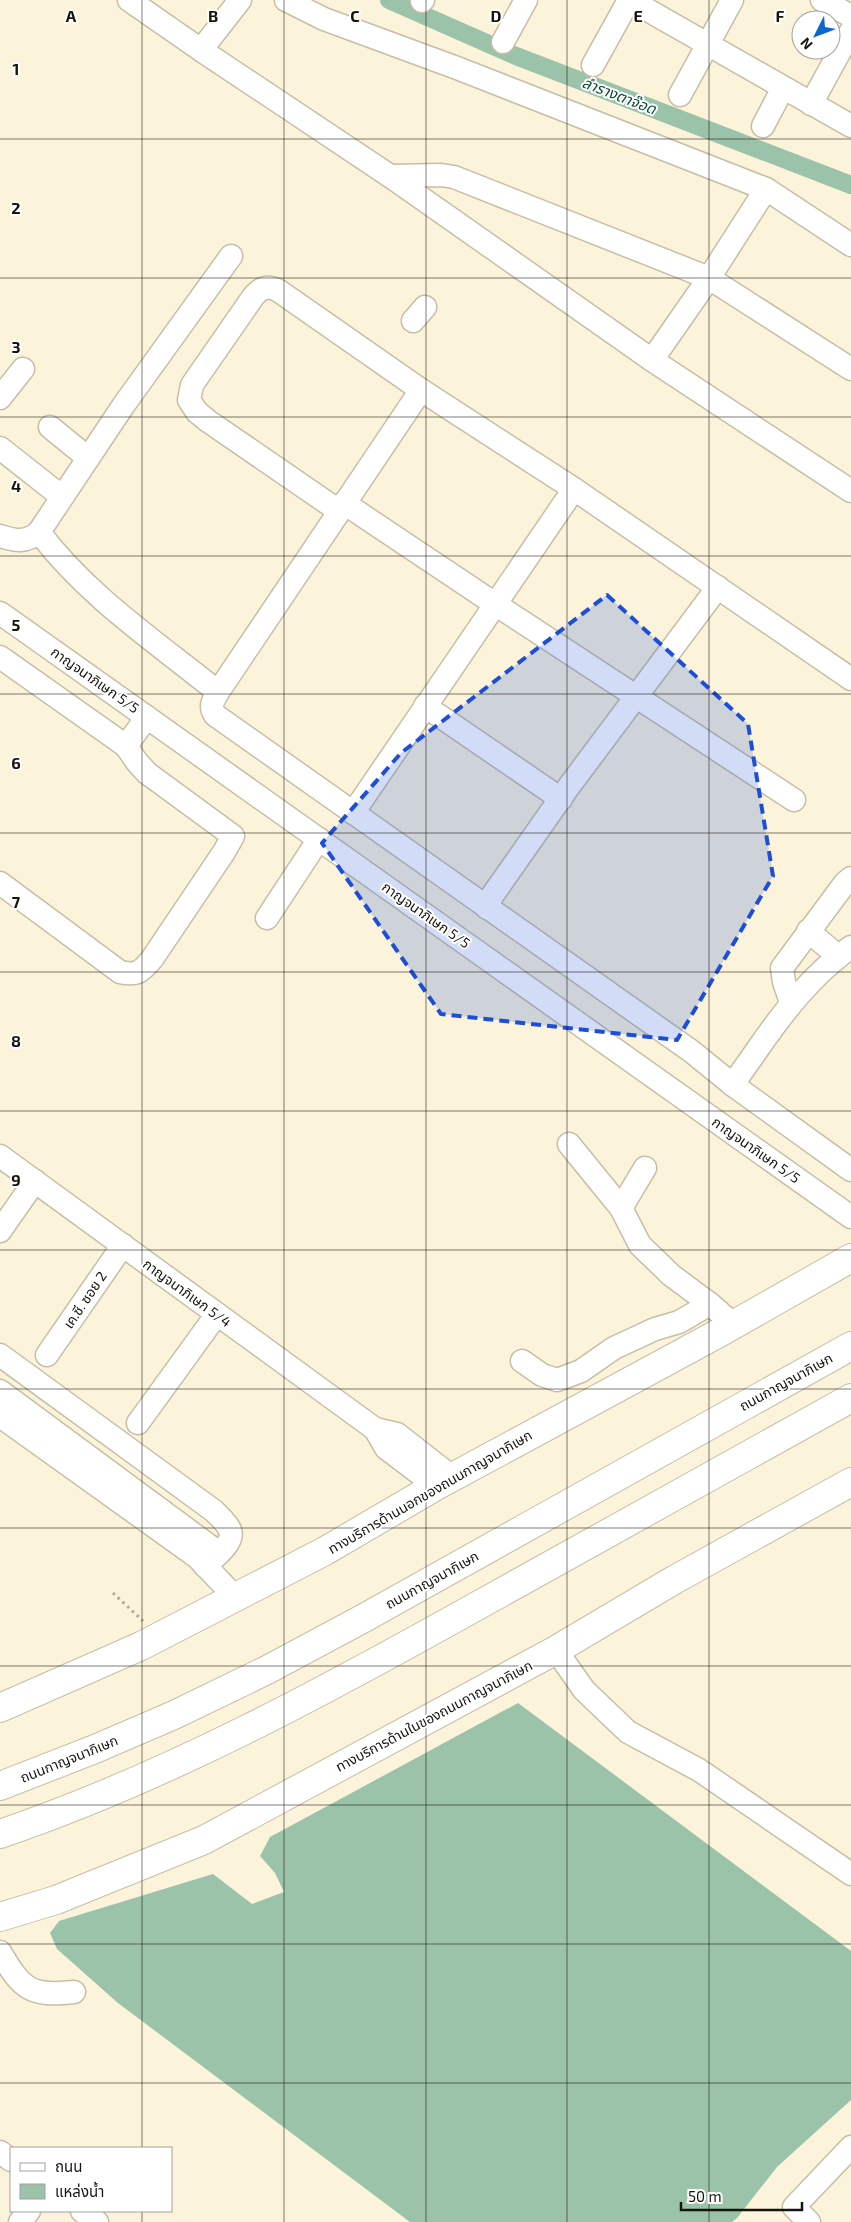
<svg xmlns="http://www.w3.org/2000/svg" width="851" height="2222" font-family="'Exo 2','Noto Sans Thai',sans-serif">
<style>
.water{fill:#9bc3aa}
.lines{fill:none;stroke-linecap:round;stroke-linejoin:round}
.canal{stroke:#9bc3aa;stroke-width:18}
.minor-casing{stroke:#c6bea6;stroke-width:25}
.major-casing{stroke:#c6bea6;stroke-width:30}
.highway-casing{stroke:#c6bea6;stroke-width:30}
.path{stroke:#afa996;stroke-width:3;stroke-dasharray:2.5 4;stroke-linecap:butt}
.minor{stroke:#fff;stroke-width:22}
.major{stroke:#fff;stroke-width:28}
.highway{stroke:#fff;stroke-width:28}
.marked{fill:#1d4ed8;fill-opacity:0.2;stroke:#1d4ed8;stroke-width:4;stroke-dasharray:10 6;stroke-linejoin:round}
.grid{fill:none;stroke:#17140c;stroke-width:1;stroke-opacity:0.55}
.labels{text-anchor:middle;stroke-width:4;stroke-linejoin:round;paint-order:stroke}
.street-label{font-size:14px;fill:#17140c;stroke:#fff}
.water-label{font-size:15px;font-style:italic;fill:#054e2e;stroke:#fff}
.grid-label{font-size:16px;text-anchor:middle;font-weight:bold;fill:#17140c;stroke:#fff;stroke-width:4;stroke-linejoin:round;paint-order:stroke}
</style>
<rect width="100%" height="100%" fill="#fbf3da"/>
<!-- water -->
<polygon class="water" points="518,1703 851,1951 851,2100 777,2167 737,2218 732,2222 410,2222 118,2003 57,1949 50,1933 59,1921 213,1874 252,1904 284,1892 275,1873 260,1856 270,1837"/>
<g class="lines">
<!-- canal -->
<polyline class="canal" points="389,0 516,56 851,185"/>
<!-- minor casing -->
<g class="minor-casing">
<g id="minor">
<polyline points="129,0 201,50"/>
<polyline points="240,0 201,50 390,176 652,360"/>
<polyline points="286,0 324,19 457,68 766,189"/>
<polyline points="630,0 851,126"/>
<polyline points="822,0 851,16"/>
<polyline points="422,1 423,0"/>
<polyline points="503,42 526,0"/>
<polyline points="593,65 629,0"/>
<polyline points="680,95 732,0"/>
<polyline points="811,104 851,31"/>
<polyline points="763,126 783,88"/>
<polyline points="390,176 441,175 454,177 709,278 851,369"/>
<polyline points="851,245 766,189 709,278 652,360 851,491"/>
<polyline points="413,321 425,307"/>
<path d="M 421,390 L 218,692 C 213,701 209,706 215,715 L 691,1051 L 733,1085 C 740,1073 749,1062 757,1050 C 784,1011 812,975 851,947"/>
<polyline points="0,398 23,369"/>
<polyline points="50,427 88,458"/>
<polyline points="0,448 61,496"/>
<polyline points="344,503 495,604 794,800"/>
<path d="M 339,511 L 208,421 L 197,412 L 189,400 L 192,385 L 253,297 C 261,287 268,285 279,291 L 421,390 L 574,489 L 851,679"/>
<path d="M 39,532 C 87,596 156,642 218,692"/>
<path d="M 0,536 C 15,541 26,543 39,532 L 123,406 L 231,256"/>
<polyline points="0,613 851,1217"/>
<polyline points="0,657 126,746 147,717"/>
<polyline points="425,706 561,799"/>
<polyline points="353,813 574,489"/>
<path d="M 0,883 L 120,972 C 137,976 141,972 152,959 L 224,852 L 233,836 L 147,773 L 137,762 L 126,746"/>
<polyline points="487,908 492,896 567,789 718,587"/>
<polyline points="267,918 319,839"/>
<polyline points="808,931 838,956"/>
<polyline points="791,1002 784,982 782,968 845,883 851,878"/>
<polyline points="733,1085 851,1170"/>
<polyline points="569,1144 621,1208 640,1245 671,1275 710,1304 734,1325"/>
<polyline points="0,1156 375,1429 386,1448 436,1486"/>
<polyline points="621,1208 645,1168"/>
<polyline points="0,1231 35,1181"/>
<path d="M 0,1355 L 214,1511 C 219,1516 227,1523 230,1530 C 235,1543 213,1558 205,1566"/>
<polyline points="47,1355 123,1245"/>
<polyline points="522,1361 542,1375 557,1380 581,1371 614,1348 655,1329 679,1322 710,1304"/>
<polyline points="0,1391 219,1553"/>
<polyline points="0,1416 197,1557 236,1598"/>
<polyline points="138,1423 217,1314"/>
<polyline points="375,1429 397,1434 452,1477"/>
<polyline points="556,1650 584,1690 628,1732 699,1770 851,1874"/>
<path d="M 0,1952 C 22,1989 30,1997 74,1992"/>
<polyline points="0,2152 11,2160"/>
<polyline points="82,2211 97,2222"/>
<polyline points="20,2222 29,2211"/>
<polyline points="809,2222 794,2207 851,2147"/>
</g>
</g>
<!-- major casing -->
<g class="major-casing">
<g id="major">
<polyline points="0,1708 141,1646 325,1551 436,1486 719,1333 851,1258"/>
<polyline points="0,1917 56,1900 204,1840 556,1650 674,1580 851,1482"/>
</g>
</g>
<!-- highway casing -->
<g class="highway-casing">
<g id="highway">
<polyline points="0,1786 95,1749 174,1715 267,1670 364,1618 851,1346"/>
<path d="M 0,1834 C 167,1777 323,1692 477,1606 C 602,1537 726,1467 851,1398"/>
</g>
</g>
<!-- path -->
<polyline class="path" points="113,1593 143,1621"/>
<!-- minor -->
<use href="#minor" class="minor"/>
<!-- major -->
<use href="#major" class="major"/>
<!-- highway -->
<use href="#highway" class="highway"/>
</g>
<!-- marked area -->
<path class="marked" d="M 607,595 L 748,724 L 773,876 L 677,1040 L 441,1014 L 322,843 L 401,753 Z"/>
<!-- grid -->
<path class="grid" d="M 142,0 L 142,2148M 284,0 L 284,2222M 426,0 L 426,2222M 567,0 L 567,2222M 709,0 L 709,2222M 0,139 L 851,139M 0,278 L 851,278M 0,417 L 851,417M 0,556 L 851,556M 0,694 L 851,694M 0,833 L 851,833M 0,972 L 851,972M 0,1111 L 851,1111M 0,1250 L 851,1250M 0,1389 L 851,1389M 0,1528 L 851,1528M 0,1666 L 851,1666M 0,1805 L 851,1805M 0,1944 L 851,1944M 0,2083 L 851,2083M 142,2211 L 142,2222"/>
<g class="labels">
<!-- street labels -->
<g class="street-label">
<text transform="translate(95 680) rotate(35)" y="5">กาญจนาภิเษก 5/5</text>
<text transform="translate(426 915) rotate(35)" y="5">กาญจนาภิเษก 5/5</text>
<text transform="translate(756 1150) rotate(35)" y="5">กาญจนาภิเษก 5/5</text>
<text transform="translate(187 1293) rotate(36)" y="5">กาญจนาภิเษก 5/4</text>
<text transform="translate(85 1300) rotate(-56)" y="5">เค.ซี. ซอย 2</text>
<text transform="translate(786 1382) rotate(-29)" y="5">ถนนกาญจนาภิเษก</text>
<text transform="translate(430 1492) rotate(-30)" y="5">ทางบริการด้านนอกของถนนกาญจนาภิเษก</text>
<text transform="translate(432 1580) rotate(-29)" y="5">ถนนกาญจนาภิเษก</text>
<text transform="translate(434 1716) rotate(-28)" y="5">ทางบริการด้านในของถนนกาญจนาภิเษก</text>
<text transform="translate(69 1759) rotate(-22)" y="5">ถนนกาญจนาภิเษก</text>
</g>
<!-- water labels -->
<g class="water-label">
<text transform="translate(619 96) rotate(21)" y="5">ลำรางตาจ๊อด</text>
</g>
</g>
<g class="grid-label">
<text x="71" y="22">A</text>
<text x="213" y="22">B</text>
<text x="355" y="22">C</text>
<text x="496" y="22">D</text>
<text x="638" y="22">E</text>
<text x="780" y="22">F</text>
<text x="16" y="75">1</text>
<text x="16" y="214">2</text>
<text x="16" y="353">3</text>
<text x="16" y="492">4</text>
<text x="16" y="631">5</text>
<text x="16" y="769">6</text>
<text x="16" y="908">7</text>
<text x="16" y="1047">8</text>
<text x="16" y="1186">9</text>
</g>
<!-- legend -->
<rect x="10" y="2147" width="162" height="65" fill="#ffffff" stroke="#a2a19e"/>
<rect x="20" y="2163" width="25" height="8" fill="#ffffff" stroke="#a2a19e"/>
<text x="55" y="2172" font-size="15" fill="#17140c">ถนน</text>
<rect x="20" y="2184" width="25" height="15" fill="#9bc3aa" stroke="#a2a19e"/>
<text x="55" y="2197" font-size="15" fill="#17140c">แหล่งน้ำ</text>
<!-- north arrow -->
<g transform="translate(816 35) rotate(228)"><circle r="24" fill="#ffffff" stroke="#a2a19e"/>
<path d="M0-4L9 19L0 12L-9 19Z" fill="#0d66d0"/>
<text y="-8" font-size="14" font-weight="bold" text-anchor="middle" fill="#17140c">N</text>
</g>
<!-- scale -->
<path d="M681 2202v8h121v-8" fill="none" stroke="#17140c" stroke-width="2.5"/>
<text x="688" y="2202" font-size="15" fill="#17140c" stroke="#ffffff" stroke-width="4" paint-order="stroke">50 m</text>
</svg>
